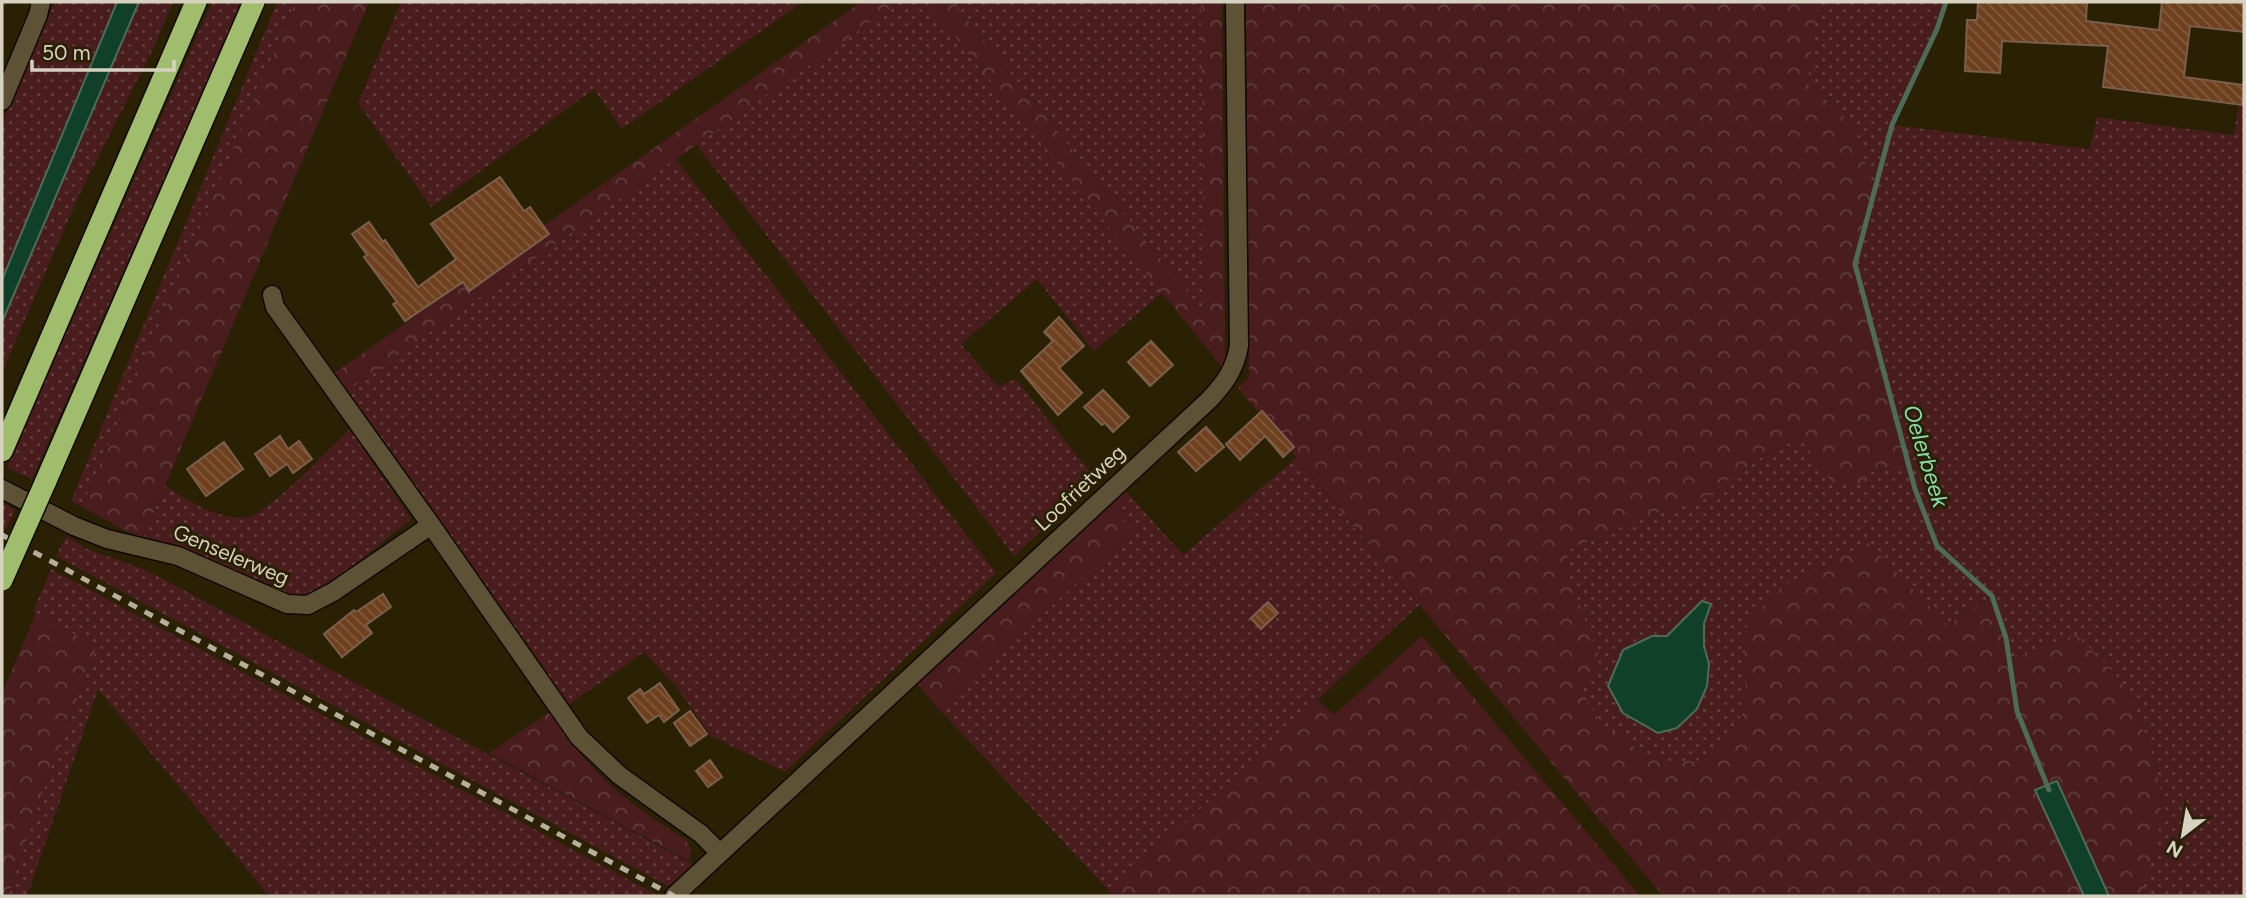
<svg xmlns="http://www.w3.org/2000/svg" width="2246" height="898" font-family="Figtree,sans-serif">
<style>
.grass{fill:url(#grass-dots);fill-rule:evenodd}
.forest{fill:url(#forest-crowns)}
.water{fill:#10402a;stroke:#4c6c57;stroke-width:2}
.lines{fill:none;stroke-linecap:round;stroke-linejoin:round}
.stream{stroke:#4c6c57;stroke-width:5}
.building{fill:url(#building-back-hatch);stroke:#7b5f4d;stroke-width:2}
.minor-casing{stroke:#120900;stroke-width:21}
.highway-casing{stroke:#120900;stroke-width:24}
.minor{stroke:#5d5235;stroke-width:18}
.highway{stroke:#a0bc6d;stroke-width:21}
.rail{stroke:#b5af9b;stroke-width:5;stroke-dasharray:9 9;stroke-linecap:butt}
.highway-bridge-casing{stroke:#120900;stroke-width:24;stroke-linecap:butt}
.highway-bridge{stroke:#a0bc6d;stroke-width:21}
.labels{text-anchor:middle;stroke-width:6;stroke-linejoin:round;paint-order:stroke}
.street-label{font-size:21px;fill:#d7d1c0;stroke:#2a2004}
.water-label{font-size:23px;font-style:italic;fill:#83ddae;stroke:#2a2004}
</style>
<defs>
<pattern id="grass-dots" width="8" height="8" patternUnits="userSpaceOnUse" patternTransform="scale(1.75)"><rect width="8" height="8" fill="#491d1e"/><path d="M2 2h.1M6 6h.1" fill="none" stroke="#623d3d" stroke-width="1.8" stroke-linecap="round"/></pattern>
<pattern id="forest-crowns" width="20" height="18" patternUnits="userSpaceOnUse" patternTransform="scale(1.75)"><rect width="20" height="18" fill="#491d1e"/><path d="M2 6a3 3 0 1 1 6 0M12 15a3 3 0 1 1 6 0" fill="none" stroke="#623d3d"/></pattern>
<pattern id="building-back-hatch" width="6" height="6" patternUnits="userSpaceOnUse" patternTransform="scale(1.75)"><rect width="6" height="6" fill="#6e401e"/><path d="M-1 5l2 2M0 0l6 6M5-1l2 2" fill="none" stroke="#825b3d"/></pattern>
</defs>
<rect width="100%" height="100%" fill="#2a2004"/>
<!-- grass -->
<g class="grass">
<polygon points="55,2 118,2 2,280 2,123"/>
<polygon points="139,2 173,2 153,49 79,195 2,372 2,322"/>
<polygon points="212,2 242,2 32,479 7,468"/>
<polygon points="277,2 295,2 82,507 71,501"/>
<polygon points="401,2 803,2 622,129 594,89 431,207 358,103"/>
<polygon points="899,2 927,2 1163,292 1094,351 1037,279 961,344 998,387 1016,379 1096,480 1014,556 696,144"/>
<polygon points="953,2 1201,2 1206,315"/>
<path d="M 1818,2 L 1946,2 L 1937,29 L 1893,125 L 2090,149 L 2097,117 L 2234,135 L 2244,71 L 2244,896 L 2151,896 L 2142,883 C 2169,821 2166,783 2140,721 C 2134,706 2128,691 2118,678 C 2106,662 2090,649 2076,635 L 2008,658 L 2006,638 L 1991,596 L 1947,625 L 1775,591 L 1747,627 L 1742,648 L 1747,678 L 1742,715 L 1724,743 L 1697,761 L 1664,761 L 1636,748 L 1602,725 L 1584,695 L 1584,684 L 1600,659 L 1567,572 L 1568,550 L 1646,516 L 1706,496 L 1758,459 L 1802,437 L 1820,471 L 1872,472 L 1906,463 L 1855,264 L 1872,199 L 1867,180 L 1833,105 L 1807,84 ZM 1702,601 L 1710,604 L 1704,624 L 1704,646 L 1709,664 L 1697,709 L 1677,728 L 1658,733 L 1608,686 L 1623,650 L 1652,636 L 1667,637 Z"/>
<polygon points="676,159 996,573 785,772 711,736 675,685 644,652 568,705 344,393"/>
<path d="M 350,429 L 411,519 L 329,586 C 320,592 311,598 299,597 C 270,596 246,576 220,564 C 195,552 170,545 143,538 L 165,486 C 190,501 214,518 244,518 C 265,518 332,446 350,429 Z"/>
<polygon points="1296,458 1419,605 1111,893 939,709 1133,531 1116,513 1132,498 1183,555"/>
<polygon points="2,503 15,510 6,529 2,527"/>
<polygon points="66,536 89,550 146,570 694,865 672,888 56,556"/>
<polygon points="51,569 659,896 269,896 98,689 27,896 8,896 54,759 97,647 33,611"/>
</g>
<!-- forest -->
<g class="forest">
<polygon points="295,2 369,2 143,538 122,529 82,507"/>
<polygon points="861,2 899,2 344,393 332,375"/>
<polygon points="927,2 953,2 1205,314 1201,2 1222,2 1225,338 1225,364 1222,367"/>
<path d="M 1246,2 L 1818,2 L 1807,84 L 1833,105 L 1852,125 L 1861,145 L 1872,198 L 1855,264 L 1906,463 L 1872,472 L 1860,485 L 1834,483 L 1820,471 L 1802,437 L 1758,459 L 1707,496 L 1646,516 L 1568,550 L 1567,572 L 1600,659 L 1584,684 L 1584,695 L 1602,725 L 1636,748 L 1664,761 L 1697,761 L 1724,743 L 1742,715 L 1747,678 L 1742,648 L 1747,626 L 1775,591 L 1868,543 L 1947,625 L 1992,596 L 1999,613 L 2008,658 L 2076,635 C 2090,649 2106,662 2118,678 C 2128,691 2134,706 2140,721 C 2166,783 2169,821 2142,883 L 2151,896 L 2109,896 L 2056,781 L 2036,791 L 2084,896 L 1663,896 L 1238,388 L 1249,377 Z"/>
<polygon points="1125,490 1132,498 1116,513 1133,531 939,709 917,684"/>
<polygon points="36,613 97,647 54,759 8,896 2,896 2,693"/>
<polygon points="1422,636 1640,896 1108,896 1318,699 1334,715"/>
<path d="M 550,712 C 560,726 570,742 582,756 C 610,790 648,816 685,839 L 691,849 L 689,861 L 489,753 Z"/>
</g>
<!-- water -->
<g class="water">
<polygon points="117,2 139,2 2,322 2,280"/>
<polygon points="1702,601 1711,604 1704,624 1704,646 1709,664 1707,686 1697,709 1677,728 1658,733 1623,713 1608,686 1623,650 1652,636 1667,636"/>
<polygon points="2057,781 2109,896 2084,896 2035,790"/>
</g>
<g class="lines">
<!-- stream -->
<polyline class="stream" points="1946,2 1937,29 1892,125 1855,264 1915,489 1937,546 1992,596 2006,638 2017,711 2049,790"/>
</g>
<!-- building -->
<g class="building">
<polygon points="1978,2 2087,2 2086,21 2159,30 2162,2 2244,2 2244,32 2190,26 2184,77 2244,85 2242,105 2103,87 2108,46 2002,41 2000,73 1965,71 1967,20 1977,20"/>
<polygon points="500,177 524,211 530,207 549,234 469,291 463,282 405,321 393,304 397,302 364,257 367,255 352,234 369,222 383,242 385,240 418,287 456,259 431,224"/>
<polygon points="1059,317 1084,346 1059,368 1082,393 1058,415 1021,371 1053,341 1044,332"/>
<polygon points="1151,341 1173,365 1150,386 1128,362"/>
<polygon points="1103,390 1129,417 1113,432 1105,423 1102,425 1084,407"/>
<polygon points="1262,411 1294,447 1283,457 1265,436 1240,460 1226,444"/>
<polygon points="1206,427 1224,447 1196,471 1178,452"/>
<polygon points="280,436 288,449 299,441 312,459 293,473 287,464 270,476 255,454"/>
<polygon points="224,442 243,469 206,496 187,469"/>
<polygon points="383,594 391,607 366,625 372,633 342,657 324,634 354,610 356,612"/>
<polygon points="1268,602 1278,613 1261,629 1251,618"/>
<polygon points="660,683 679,710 664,722 659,715 647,723 628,698 640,689 644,694"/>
<polygon points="690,711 707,734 690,746 674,723"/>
<polygon points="710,760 722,777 708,787 696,771"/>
</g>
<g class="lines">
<!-- minor casing -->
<g class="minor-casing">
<g id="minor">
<polyline points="2,101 38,15 41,2"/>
<polyline points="272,295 275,307 431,525"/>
<polyline points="2,489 74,526 107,539 178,556 287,604 308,605 333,592 431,525 579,737 619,775 701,834 720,853"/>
<path d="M 674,896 L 1209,400 C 1225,383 1235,369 1239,346 L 1235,2"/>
</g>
</g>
<!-- highway casing -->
<g class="highway-casing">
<g id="highway">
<polyline points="2,451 196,2"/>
<polyline points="45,483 254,2"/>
</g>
</g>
<!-- minor -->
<use href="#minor" class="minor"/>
<!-- highway -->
<use href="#highway" class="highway"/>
<!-- rail -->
<polyline class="rail" points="2,535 674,896"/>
<!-- highway-bridge casing -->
<g class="highway-bridge-casing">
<polyline id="highway-bridge" points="2,580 45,483"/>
</g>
<!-- highway-bridge -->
<use href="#highway-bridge" class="highway-bridge"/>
</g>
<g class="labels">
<!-- street labels -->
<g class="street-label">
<text transform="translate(1080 488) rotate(-43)" y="7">Loofrietweg</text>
<text transform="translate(231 555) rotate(23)" y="7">Genselerweg</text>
</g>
<!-- water labels -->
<g class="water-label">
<text transform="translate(1926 456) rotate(73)" y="8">Oelerbeek</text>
</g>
</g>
<!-- border -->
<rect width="2246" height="898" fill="none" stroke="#d7d1c0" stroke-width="7"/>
<!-- north arrow -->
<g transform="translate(2183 835) rotate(211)" stroke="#2a2004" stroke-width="5" paint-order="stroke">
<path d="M0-5L12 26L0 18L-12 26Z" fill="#d7d1c0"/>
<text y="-10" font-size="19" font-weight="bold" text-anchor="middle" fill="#d7d1c0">N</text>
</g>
<!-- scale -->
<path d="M32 60v10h142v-10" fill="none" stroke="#d7d1c0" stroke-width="3.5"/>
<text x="42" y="60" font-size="21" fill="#d7d1c0" stroke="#2a2004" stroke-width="5" paint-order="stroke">50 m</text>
</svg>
